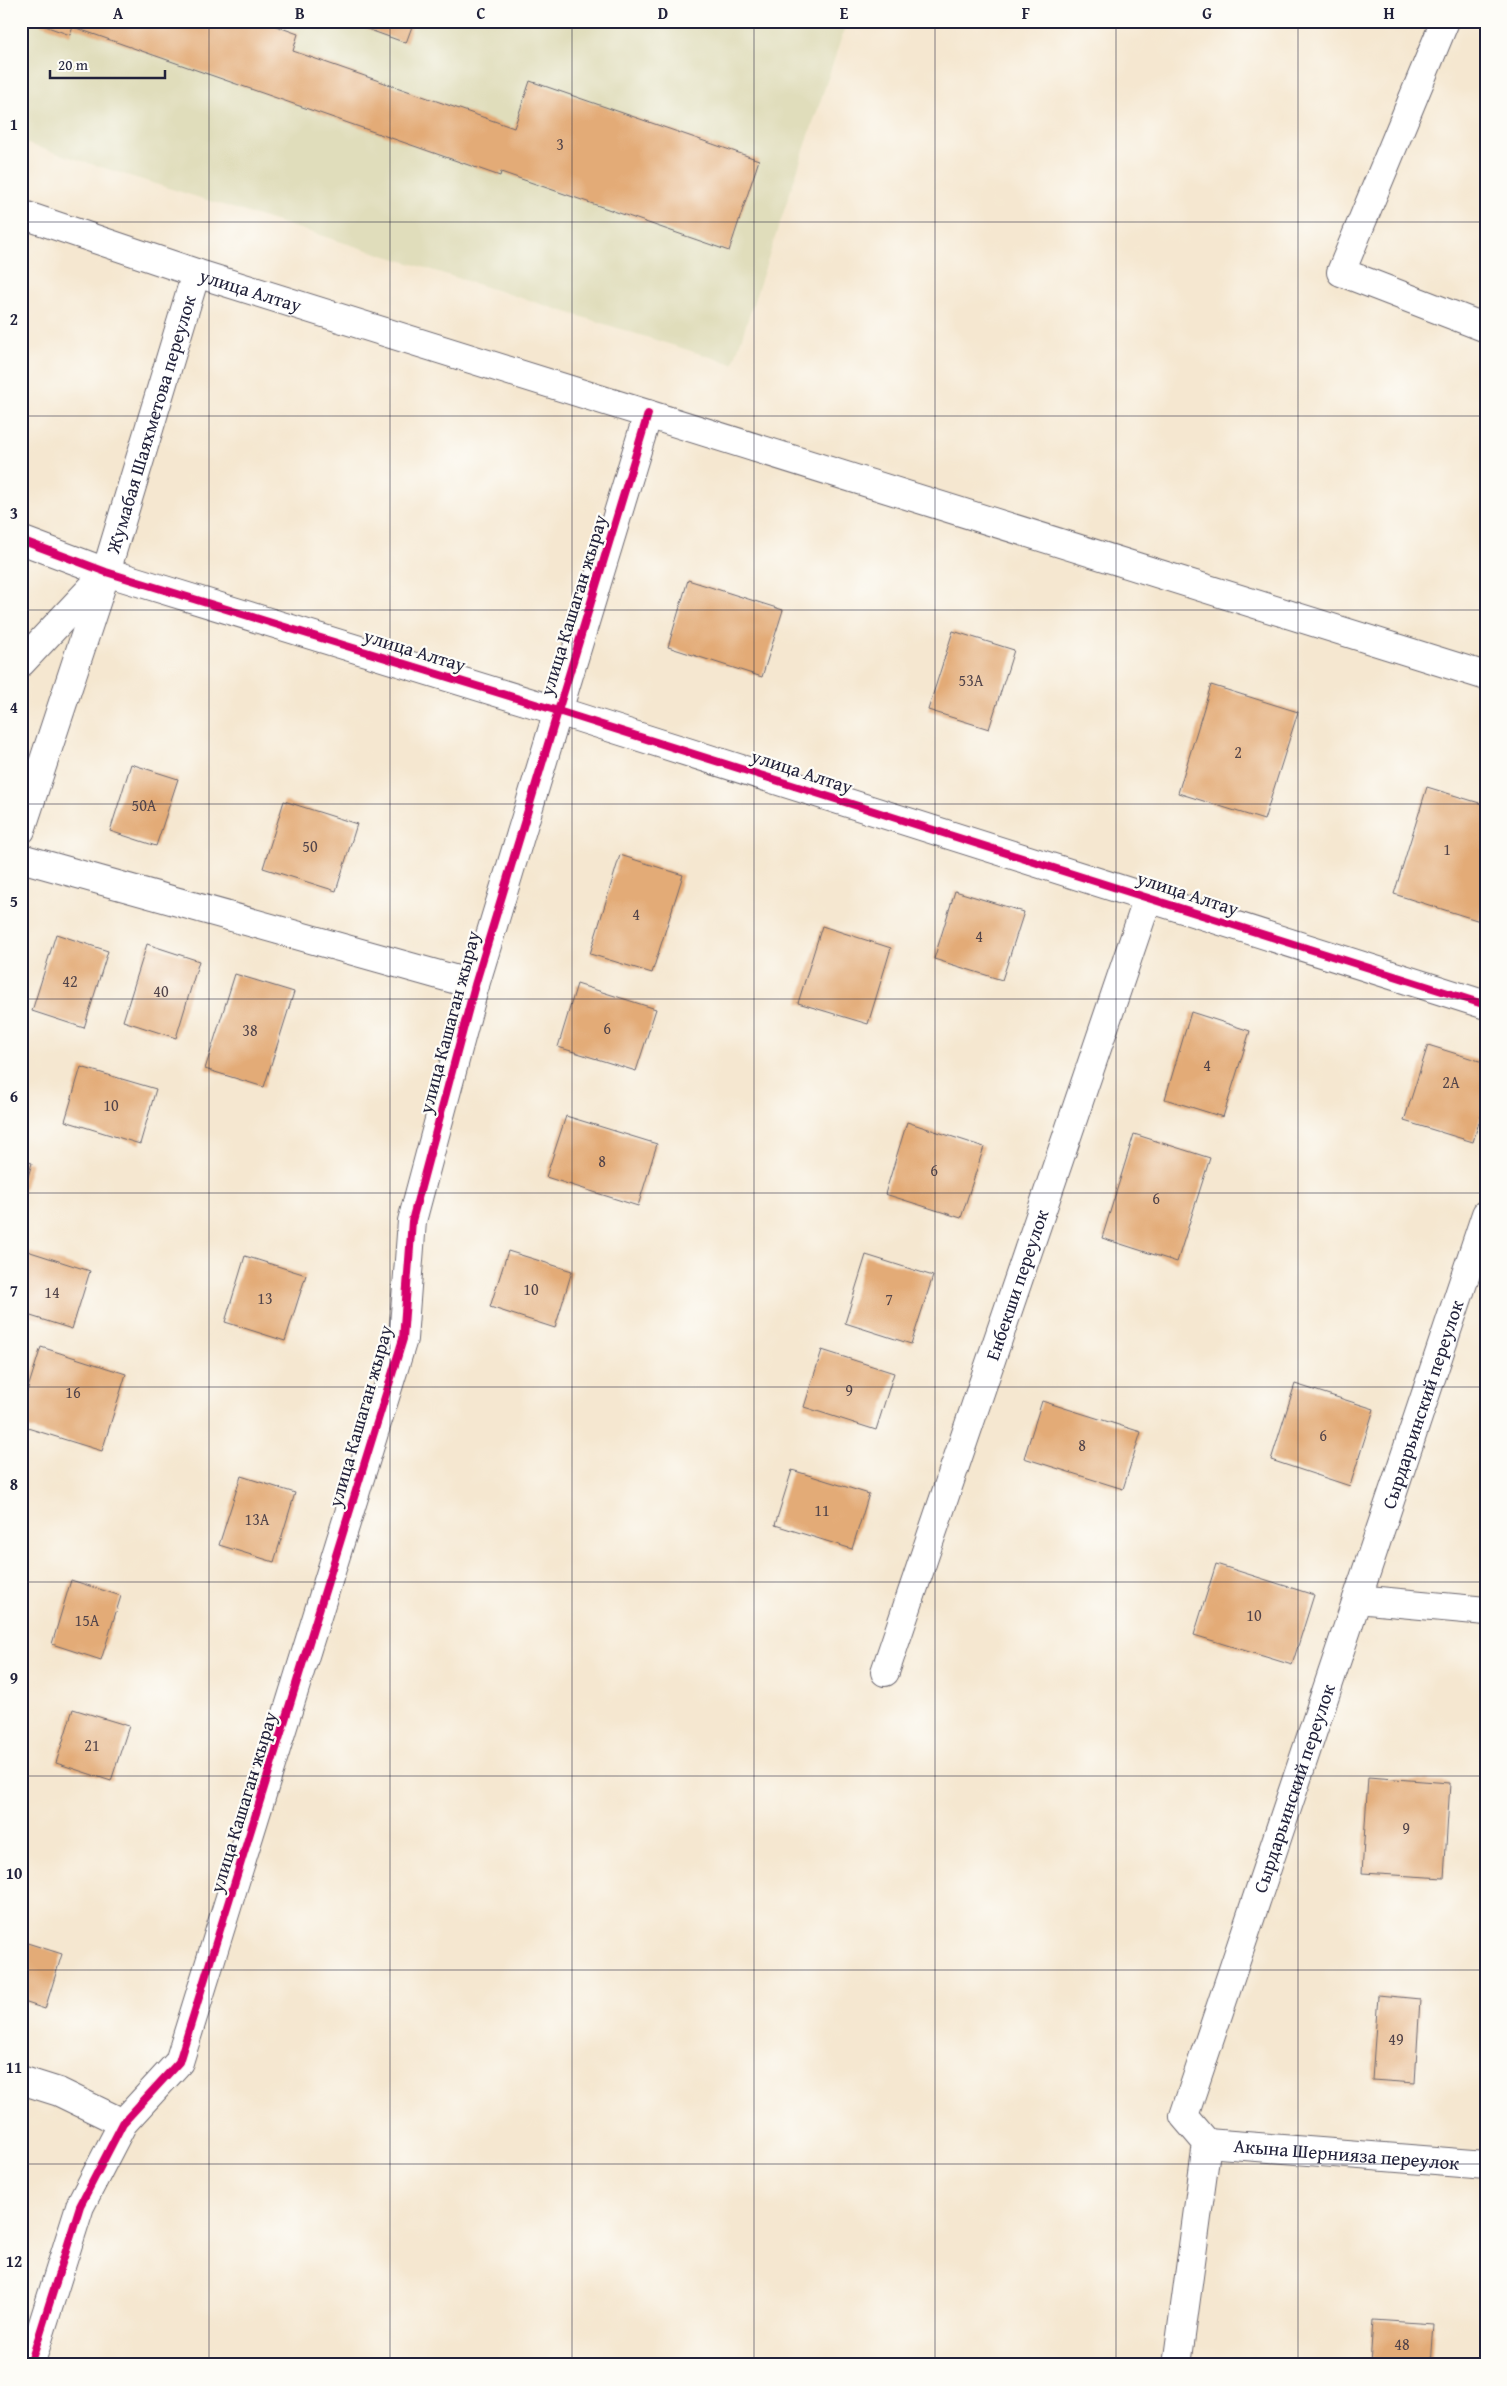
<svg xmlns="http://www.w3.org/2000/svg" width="1507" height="2386" font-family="'Gentium Book Plus',serif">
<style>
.built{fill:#e0ddbb}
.building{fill:#e3ab77}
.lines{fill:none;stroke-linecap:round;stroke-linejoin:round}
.minor-casing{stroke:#6c676f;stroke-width:30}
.minor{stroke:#fff;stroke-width:28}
.cycleway-casing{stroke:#fdfcf7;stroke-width:11}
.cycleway{stroke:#d6006c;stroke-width:8}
.grid{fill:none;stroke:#22223b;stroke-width:1;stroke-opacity:0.55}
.labels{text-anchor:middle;stroke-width:4.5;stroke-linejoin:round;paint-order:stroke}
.number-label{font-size:16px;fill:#52444a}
.street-label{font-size:19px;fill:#22223b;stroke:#fdfcf7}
.neatline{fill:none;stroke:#22223b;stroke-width:2}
.grid-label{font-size:16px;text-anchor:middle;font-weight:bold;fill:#22223b}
</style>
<rect width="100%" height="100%" fill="#fdfcf7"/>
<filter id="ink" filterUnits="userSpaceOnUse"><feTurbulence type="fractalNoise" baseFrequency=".02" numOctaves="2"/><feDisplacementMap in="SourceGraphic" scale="10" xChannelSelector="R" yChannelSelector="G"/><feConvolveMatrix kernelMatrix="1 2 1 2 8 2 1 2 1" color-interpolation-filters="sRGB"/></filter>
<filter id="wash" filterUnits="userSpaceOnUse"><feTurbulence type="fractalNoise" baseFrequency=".0096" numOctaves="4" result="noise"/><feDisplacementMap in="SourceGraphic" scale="20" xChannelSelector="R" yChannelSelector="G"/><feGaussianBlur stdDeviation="1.12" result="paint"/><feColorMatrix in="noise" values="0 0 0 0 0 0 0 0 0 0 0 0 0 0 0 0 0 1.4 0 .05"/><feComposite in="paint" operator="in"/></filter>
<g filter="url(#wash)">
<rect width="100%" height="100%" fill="#f5e7d0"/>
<!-- built -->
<polygon class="built" points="21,21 847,21 733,364 21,142"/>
<g id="blocks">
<!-- building -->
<g class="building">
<polygon points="31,21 262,21 298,34 293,51 514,128 530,81 759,160 729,251 501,172 500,176 73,27 70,35"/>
<polygon points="345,21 414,21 406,43"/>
<polygon points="688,580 783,610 762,677 668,647"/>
<polygon points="953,631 1014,650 989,729 928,710"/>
<polygon points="1211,685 1298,712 1264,820 1178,793"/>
<polygon points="131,764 178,779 156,846 110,831"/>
<polygon points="1427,787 1486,805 1486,902 1480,921 1394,894"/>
<polygon points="284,801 357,824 336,891 263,868"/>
<polygon points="620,855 683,875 652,973 590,954"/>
<polygon points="955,891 1024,912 1002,980 934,959"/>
<polygon points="822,926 891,948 868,1024 798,1003"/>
<polygon points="56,934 108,951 84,1028 32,1011"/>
<polygon points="147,944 199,961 176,1038 123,1021"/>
<polygon points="235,974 294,992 264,1087 205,1069"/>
<polygon points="577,984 656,1009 636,1071 558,1047"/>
<polygon points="1191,1012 1250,1031 1223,1117 1165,1099"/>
<polygon points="1428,1045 1486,1063 1486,1100 1473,1142 1404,1121"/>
<polygon points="81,1067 156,1089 140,1144 65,1121"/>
<polygon points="566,1116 657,1144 638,1206 546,1177"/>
<polygon points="907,1122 984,1147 961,1218 885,1194"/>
<polygon points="1134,1134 1210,1158 1177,1262 1102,1238"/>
<polygon points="21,1160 32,1163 22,1197 21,1197"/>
<polygon points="21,1249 90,1271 72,1329 21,1313"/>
<polygon points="508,1251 572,1271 555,1328 490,1307"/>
<polygon points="866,1255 933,1276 911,1344 845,1323"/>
<polygon points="245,1256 306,1275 285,1341 225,1322"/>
<polygon points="41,1347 126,1374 102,1451 21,1426 21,1410"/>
<polygon points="822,1350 894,1373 876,1430 804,1407"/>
<polygon points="1295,1384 1374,1409 1350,1486 1271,1460"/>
<polygon points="1042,1401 1141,1432 1123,1489 1024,1458"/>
<polygon points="792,1470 869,1494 852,1549 775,1525"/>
<polygon points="241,1476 295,1493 274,1562 219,1545"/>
<polygon points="1216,1564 1314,1595 1292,1665 1194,1635"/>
<polygon points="71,1580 121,1596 101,1660 52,1644"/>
<polygon points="73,1709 129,1726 111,1781 56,1763"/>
<polygon points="1368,1777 1450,1783 1444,1878 1362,1873"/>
<polygon points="21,1941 62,1954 45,2009 21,2001"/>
<polygon points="1378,1995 1420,1999 1415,2083 1372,2080"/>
<polygon points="1373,2320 1434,2324 1431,2365 1370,2365"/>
</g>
</g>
</g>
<g filter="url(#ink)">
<use href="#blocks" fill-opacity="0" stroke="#6c676f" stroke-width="1"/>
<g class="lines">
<!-- minor casing -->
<g class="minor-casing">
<g id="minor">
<polyline points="1445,21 1341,272 1486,328"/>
<path id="s1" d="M 21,214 L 196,273 L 1486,676"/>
<polyline points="21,540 106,572 558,711 1486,1005"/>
<polyline points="21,663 100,579"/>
<path id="s2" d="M 21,830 L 106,572 L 196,273"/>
<polyline points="21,858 475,985"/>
<polyline points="1357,1599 1486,1611"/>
<path id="s3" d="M 885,1672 L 1148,898"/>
<polyline points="21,2080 59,2092 123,2123"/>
<path id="s4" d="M 1207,2143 L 1486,2165"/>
<polyline points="30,2365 80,2206 123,2123 179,2062 403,1339 412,1221 475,985 648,414"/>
<path id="s5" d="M 1177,2365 L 1207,2143 L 1184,2116 L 1486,1214"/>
</g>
</g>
<!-- minor -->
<use href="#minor" class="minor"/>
<!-- cycleway casing -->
<g class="cycleway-casing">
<g id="cycleway">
<polyline points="21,540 106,572 558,711 1486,1005"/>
<polyline points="30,2365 80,2206 123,2123 179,2062 403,1339 412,1221 475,985 648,414"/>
</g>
</g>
<!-- cycleway -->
<use href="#cycleway" class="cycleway"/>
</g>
</g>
<!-- grid -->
<path class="grid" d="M 209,21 L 209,2365M 390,21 L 390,2365M 572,21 L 572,2365M 754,21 L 754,2365M 935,21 L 935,2365M 1116,21 L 1116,2365M 1298,21 L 1298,2365M 21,222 L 1486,222M 21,416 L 1486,416M 21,610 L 1486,610M 21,804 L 1486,804M 21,999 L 1486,999M 21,1193 L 1486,1193M 21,1387 L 1486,1387M 21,1582 L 1486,1582M 21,1776 L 1486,1776M 21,1970 L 1486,1970M 21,2164 L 1486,2164"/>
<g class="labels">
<!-- number labels -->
<g class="number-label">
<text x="560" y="150">3</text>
<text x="971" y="686">53А</text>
<text x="1238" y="758">2</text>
<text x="144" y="811">50А</text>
<text x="310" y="852">50</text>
<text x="1447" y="855">1</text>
<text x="636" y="920">4</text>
<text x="979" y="942">4</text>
<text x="70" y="987">42</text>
<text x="161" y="997">40</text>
<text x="607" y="1034">6</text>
<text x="250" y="1036">38</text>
<text x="1207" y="1071">4</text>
<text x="1451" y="1088">2А</text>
<text x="111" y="1111">10</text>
<text x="602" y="1167">8</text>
<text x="934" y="1176">6</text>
<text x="1156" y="1204">6</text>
<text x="531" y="1295">10</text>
<text x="52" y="1298">14</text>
<text x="265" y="1304">13</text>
<text x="889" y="1305">7</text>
<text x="849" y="1396">9</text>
<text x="73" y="1398">16</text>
<text x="1323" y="1441">6</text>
<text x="1082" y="1451">8</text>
<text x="822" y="1516">11</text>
<text x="257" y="1525">13А</text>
<text x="1254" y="1621">10</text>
<text x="87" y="1626">15А</text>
<text x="92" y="1751">21</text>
<text x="1406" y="1834">9</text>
<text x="1396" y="2045">49</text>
<text x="1402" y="2350">48</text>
</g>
<!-- street labels -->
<g class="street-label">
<text dy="7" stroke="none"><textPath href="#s1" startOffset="242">улица Алтау</textPath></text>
<text dy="7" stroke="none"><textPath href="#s2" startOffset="426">Жумабая Шаяхметова переулок</textPath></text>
<text transform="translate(573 605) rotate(-73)" y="7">улица Кашаган жырау</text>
<text transform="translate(415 650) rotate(17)" y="7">улица Алтау</text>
<text transform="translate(802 771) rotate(18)" y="7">улица Алтау</text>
<text transform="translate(1188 893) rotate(18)" y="7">улица Алтау</text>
<text transform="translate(449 1022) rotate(-75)" y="7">улица Кашаган жырау</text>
<text dy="7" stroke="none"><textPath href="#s3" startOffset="409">Енбекши переулок</textPath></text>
<text dy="7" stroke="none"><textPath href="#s5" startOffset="1010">Сырдарьинский переулок</textPath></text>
<text transform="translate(360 1416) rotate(-74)" y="7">улица Кашаган жырау</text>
<text dy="7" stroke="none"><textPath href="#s5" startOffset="605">Сырдарьинский переулок</textPath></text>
<text transform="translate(243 1802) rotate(-73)" y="7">улица Кашаган жырау</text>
<text dy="7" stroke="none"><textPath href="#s4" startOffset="140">Акына Шернияза переулок</textPath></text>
</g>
</g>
<!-- margin -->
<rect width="1507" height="2386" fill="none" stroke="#fdfcf7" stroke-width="55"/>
<!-- scale -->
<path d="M50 70v8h115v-8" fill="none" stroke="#22223b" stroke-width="2.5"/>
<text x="58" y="70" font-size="15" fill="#22223b" stroke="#fdfcf7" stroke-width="4" paint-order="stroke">20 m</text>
<rect x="28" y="28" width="1452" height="2330" class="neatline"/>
<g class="grid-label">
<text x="118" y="19">A</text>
<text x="300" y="19">B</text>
<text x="481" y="19">C</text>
<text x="663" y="19">D</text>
<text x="844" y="19">E</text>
<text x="1026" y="19">F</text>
<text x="1207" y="19">G</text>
<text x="1389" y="19">H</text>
<text x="14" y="130">1</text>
<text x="14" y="325">2</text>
<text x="14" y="519">3</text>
<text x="14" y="713">4</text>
<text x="14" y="907">5</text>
<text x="14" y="1102">6</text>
<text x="14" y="1296">7</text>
<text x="14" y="1490">8</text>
<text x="14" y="1684">9</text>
<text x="14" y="1879">10</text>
<text x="14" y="2073">11</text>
<text x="14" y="2267">12</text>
</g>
</svg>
